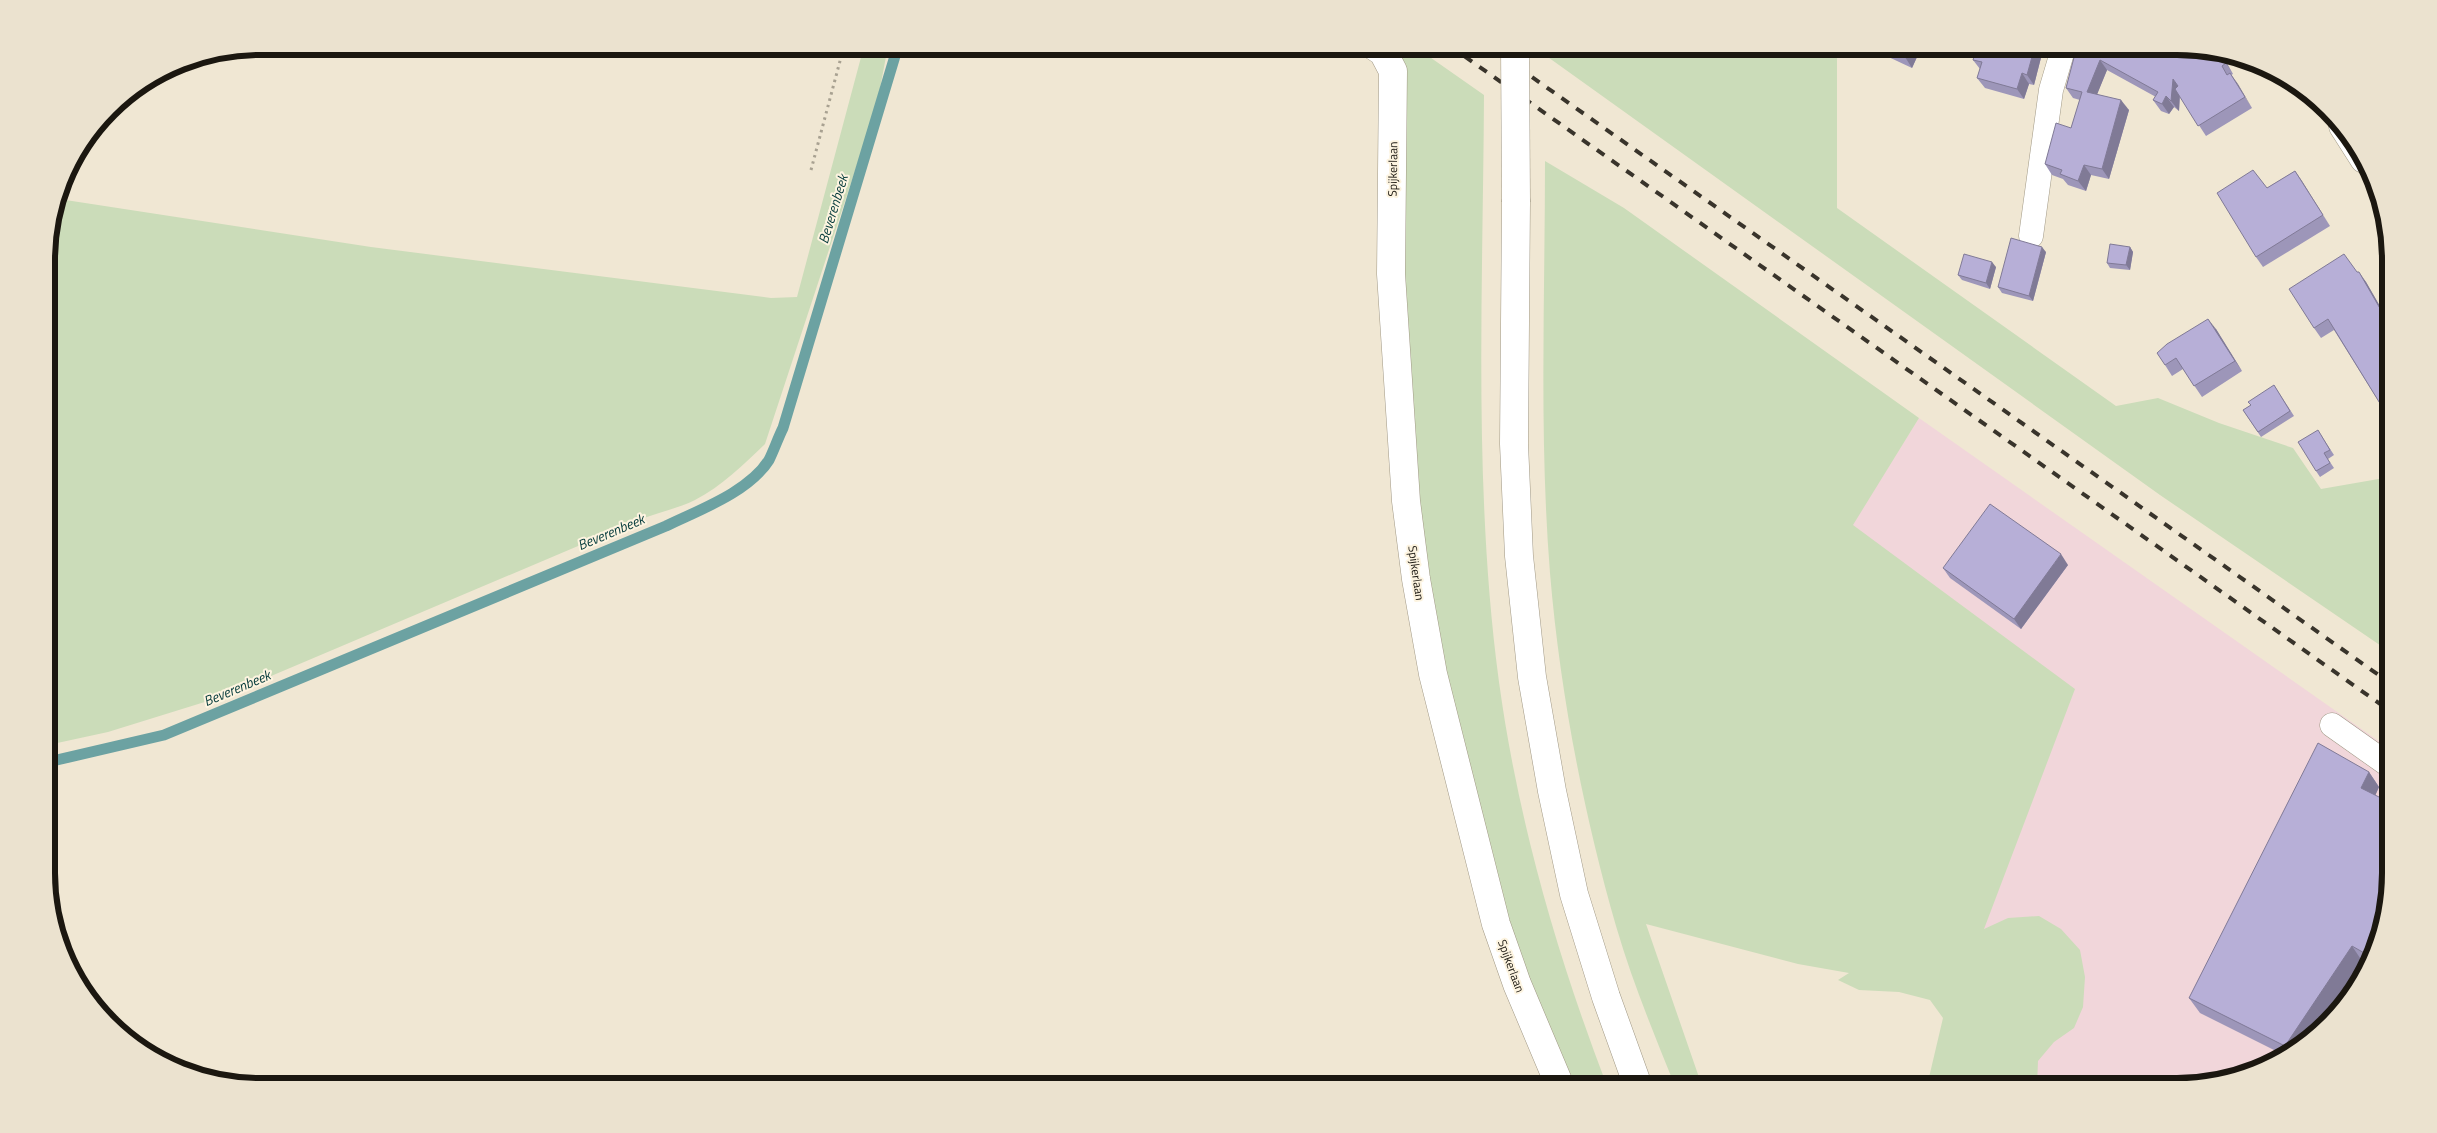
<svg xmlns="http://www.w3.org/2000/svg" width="2437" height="1133" font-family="'Titillium Web',sans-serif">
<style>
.industrial{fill:#f1d6da}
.green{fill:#cbdcb9}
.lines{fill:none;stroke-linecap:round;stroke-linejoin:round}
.stream{stroke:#6ca2a2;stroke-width:11}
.service-casing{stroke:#a09885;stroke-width:25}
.minor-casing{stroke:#a09885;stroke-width:29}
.tertiary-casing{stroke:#a09885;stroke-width:29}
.path{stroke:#a8a191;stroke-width:3;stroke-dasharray:2.5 4;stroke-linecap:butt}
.service{stroke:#fff;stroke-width:24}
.minor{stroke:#fff;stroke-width:28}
.tertiary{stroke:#fff;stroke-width:28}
.rail{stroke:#39342b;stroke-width:4;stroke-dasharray:9 9;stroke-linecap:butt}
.tertiary-bridge-casing{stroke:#a09885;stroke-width:29;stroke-linecap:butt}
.tertiary-bridge{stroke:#fff;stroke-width:28}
.wall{fill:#9d96b9}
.shaded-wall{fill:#807a96}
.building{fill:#b7afd7;stroke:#807a96}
.labels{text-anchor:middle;stroke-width:4;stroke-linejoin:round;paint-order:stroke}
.street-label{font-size:12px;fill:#1b1710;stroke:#fdf4e0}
.water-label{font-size:14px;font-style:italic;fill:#043a3b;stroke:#fdf4e0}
.rim{fill:none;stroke:#1b1710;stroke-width:6}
</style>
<rect width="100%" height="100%" fill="#f0e7d3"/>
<!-- industrial -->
<polygon class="industrial" points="1919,418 2390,749 2391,874 2374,955 2364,972 2360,972 2329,1022 2296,1051 2246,1075 2191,1086 1937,1086 1963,985 1852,525"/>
<!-- green -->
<g class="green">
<path d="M 864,46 L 888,46 L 877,104 L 765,444 C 744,464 722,486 695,500 C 679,508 660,512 644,518 L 224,696 L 108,732 L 48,745 L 47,245 L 59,199 L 371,247 L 771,298 L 797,297 Z"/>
<path d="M 1380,46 L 1414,46 L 1484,95 C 1483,290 1473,488 1499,682 C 1518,821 1557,955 1607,1086 L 1570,1086 L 1554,1051 L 1490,871 L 1425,578 L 1402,293 L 1406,65 Z"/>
<polygon points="1545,46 1837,46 1837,208 2116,406 2158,398 2219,423 2293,448 2321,489 2390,477 2390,652 2160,495 1545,55"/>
<path d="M 1545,161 L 1624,208 L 1919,418 L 1853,525 L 2075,689 L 1984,929 L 2008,918 L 2039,916 L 2061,929 L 2080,950 L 2085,977 L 2083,1007 L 2074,1028 L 2054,1042 L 2038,1061 L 2037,1086 L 1927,1086 L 1943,1018 L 1930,1000 L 1899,992 L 1859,990 L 1838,980 L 1849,973 L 1798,964 L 1646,924 L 1702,1086 L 1675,1086 C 1654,1034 1632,981 1616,926 C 1583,811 1560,692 1550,573 C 1539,436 1545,298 1545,161 Z"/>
</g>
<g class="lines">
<!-- stream -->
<path class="stream" d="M 48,762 L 164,735 L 666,526 C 699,510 749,492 769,460 C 774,450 778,438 783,428 L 898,46"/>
<!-- service casing -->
<g class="service-casing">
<g id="service">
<polyline points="2031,236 2051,90 2064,46"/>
<polyline points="2332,725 2390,766"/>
</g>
</g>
<!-- minor casing -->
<g class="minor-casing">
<g id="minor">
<polyline points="1374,46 1383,52 1393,71 1391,274 1406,501 1416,579 1433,674 1496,924 1517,984 1560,1086"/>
<polyline points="2343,126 2364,159"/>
</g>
</g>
<!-- tertiary casing -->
<g class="tertiary-casing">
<polyline id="tertiary" points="1516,202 1514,444 1519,556 1532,677 1552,791 1574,894 1606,997 1638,1086"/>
</g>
<!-- path -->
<polyline class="path" points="811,170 844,46"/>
<!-- service -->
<use href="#service" class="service"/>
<!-- minor -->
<use href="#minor" class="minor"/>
<!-- tertiary -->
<use href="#tertiary" class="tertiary"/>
<!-- rail -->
<g class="rail">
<polyline points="1450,46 2390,711"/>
<polyline points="1488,46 2390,683"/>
</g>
<!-- tertiary-bridge casing -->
<g class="tertiary-bridge-casing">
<polyline id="tertiary-bridge" points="1515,46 1516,202"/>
</g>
<!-- tertiary-bridge -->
<use href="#tertiary-bridge" class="tertiary-bridge"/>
</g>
<!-- wall -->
<g class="wall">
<polygon points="1865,46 1922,46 1912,68"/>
<polygon points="2044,46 2034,85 2029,84 2024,99 1985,88 1977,78 1980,69 1973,60"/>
<polygon points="2077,46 2177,46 2222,55 2233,74 2231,75 2252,108 2206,136 2180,96 2179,111 2174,107 2169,114 2161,111 2153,100 2156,97 2107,70 2097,94 2129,110 2109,179 2091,175 2086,191 2068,185 2063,179 2052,175 2045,164 2071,128 2080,100 2073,98 2066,88"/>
<polygon points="2295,171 2330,226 2263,267 2256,257 2267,188"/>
<polygon points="2130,247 2133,252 2130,270 2110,268 2107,263"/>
<polygon points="2046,252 2033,301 2002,293 1998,287"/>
<polygon points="1996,267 1990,289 1962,280 1958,275"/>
<polygon points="2357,272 2366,282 2389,322 2389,418 2334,330 2321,338 2314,328"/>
<polygon points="2216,329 2242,371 2202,397 2183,369 2172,376 2165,365"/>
<polygon points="2274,385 2294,416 2261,437 2243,410 2251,405"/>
<polygon points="2321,435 2334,455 2328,459 2334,468 2320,477 2316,471"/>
<polygon points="2068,565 2021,629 1950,578 1943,568"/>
<polygon points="2369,772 2379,787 2375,795 2374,955 2368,965 2362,961 2296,1051 2286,1056 2200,1013 2189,998"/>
</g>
<!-- shaded-wall -->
<g class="shaded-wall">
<polygon points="1910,46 1922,46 1912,68 1905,57"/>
<polygon points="2035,46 2044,46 2034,85 2027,75"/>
<polygon points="2221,55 2222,55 2233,74 2226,63"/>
<polygon points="2100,60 2107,70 2094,102 2087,92"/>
<polygon points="2022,73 2029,84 2024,99 2017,89"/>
<polygon points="2230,73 2238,84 2252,108 2245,97"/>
<polygon points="2173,79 2180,89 2179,111 2171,101"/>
<polygon points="2166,96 2174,107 2169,114 2162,104"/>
<polygon points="2121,100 2129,110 2109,179 2102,169"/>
<polygon points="2084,165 2091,175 2086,191 2078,181"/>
<polygon points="2295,171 2302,181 2330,226"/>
<polygon points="2042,247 2046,252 2033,301 2029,296"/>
<polygon points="2130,247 2133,252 2130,270 2126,265"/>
<polygon points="1992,262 1996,267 1990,289 1986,283"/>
<polygon points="2359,272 2366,282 2389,322 2389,325"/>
<polygon points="2208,319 2216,329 2242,371 2235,361"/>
<polygon points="2061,554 2068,565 2021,629 2014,619"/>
<polygon points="2369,772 2379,787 2372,803 2361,788"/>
<polygon points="2352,946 2362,961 2312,1037 2296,1051 2291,1053 2285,1046"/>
</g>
<!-- building -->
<g class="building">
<polygon points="1881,46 1910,46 1905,57"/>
<polygon points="1977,46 2035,46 2027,75 2022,73 2017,89 1977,78 1982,62 1973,60"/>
<polygon points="2077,46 2177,46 2221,55 2226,63 2222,66 2227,75 2230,73 2245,97 2198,126 2175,89 2178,86 2173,79 2171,101 2166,96 2162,104 2153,100 2158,92 2100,60 2087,92 2121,100 2102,169 2084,165 2078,181 2060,174 2062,170 2045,164 2056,123 2071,128 2082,92 2066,88"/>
<polygon points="2253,170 2267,188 2295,171 2323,215 2256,257 2217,193"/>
<polygon points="2011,238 2042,247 2029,296 1998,287"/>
<polygon points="2110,244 2130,247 2126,265 2107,263"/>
<polygon points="1964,254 1992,262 1986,283 1958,275"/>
<polygon points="2344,254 2357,272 2359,272 2389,324 2389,418 2328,319 2314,328 2289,289"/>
<polygon points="2208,319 2235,361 2194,386 2176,358 2165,365 2157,353 2167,344"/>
<polygon points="2274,385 2290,411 2258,432 2243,410 2251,405 2248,402"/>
<polygon points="2318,430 2330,450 2324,453 2330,463 2316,471 2298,442"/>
<polygon points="1990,504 2061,554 2014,619 1943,568"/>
<polygon points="2318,743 2369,772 2361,788 2391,803 2391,874 2374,955 2373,958 2352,946 2285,1046 2189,998"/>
</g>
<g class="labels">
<!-- street labels -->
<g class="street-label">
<text transform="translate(1393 169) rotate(-89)" y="4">Spijkerlaan</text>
<text transform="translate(1416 573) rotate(82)" y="4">Spijkerlaan</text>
<text transform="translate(1511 966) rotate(70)" y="4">Spijkerlaan</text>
</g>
<!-- water labels -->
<g class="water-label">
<text transform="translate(833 209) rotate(-73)" y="5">Beverenbeek</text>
<text transform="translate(611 532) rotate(-23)" y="5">Beverenbeek</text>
<text transform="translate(237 688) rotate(-23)" y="5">Beverenbeek</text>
</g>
</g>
<!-- crop -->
<path d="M0 0H2437V1133H0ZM260 55H2177A205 205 0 0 1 2382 260V873A205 205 0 0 1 2177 1078H260A205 205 0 0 1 55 873V260A205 205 0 0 1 260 55Z" fill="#ebe2cf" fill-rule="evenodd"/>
<path class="rim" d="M260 55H2177A205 205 0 0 1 2382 260V873A205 205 0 0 1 2177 1078H260A205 205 0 0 1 55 873V260A205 205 0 0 1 260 55Z"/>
</svg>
